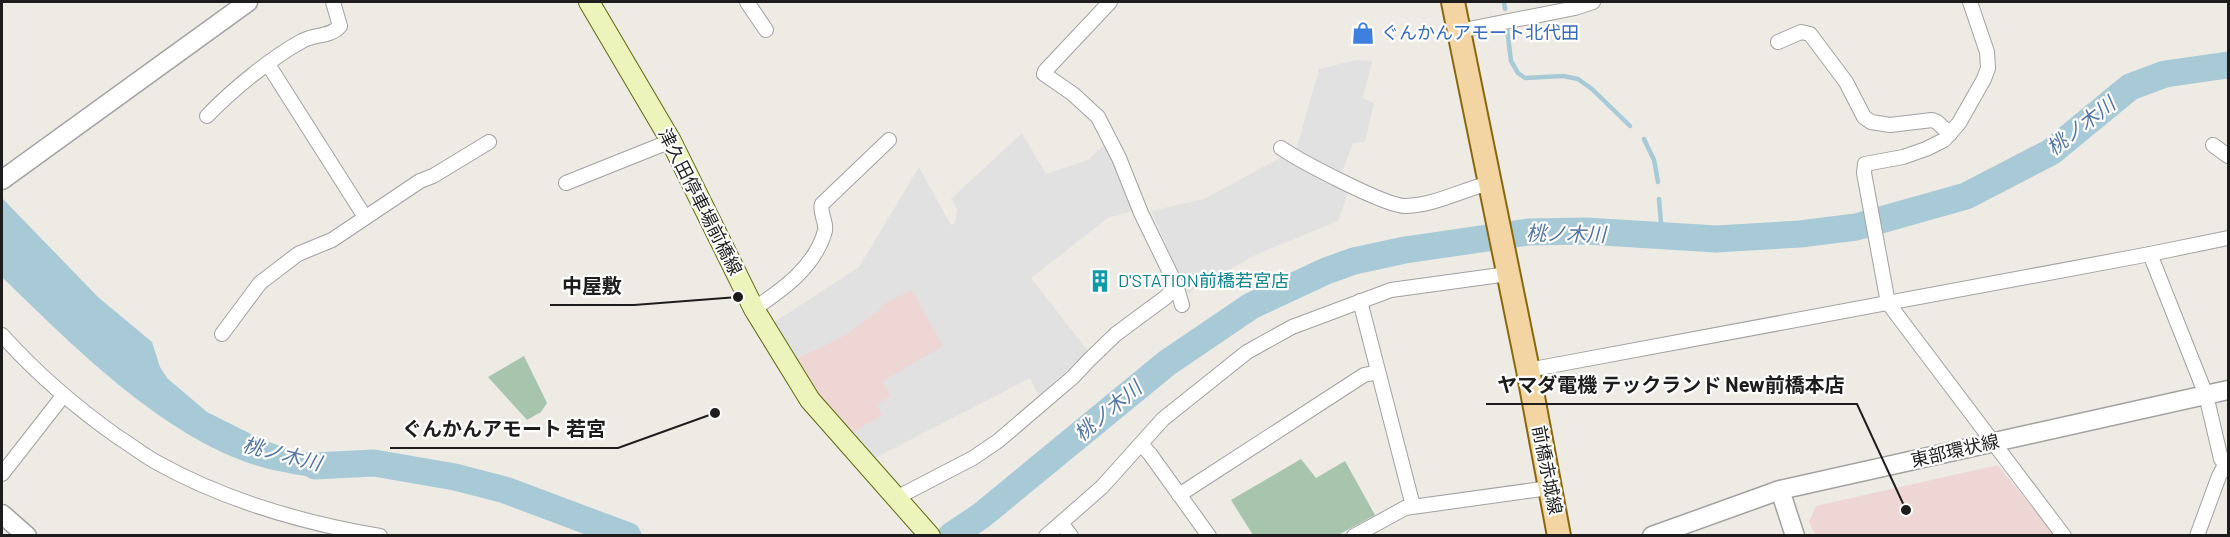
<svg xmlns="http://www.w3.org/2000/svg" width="2230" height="537" font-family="Barlow,'Noto Sans JP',sans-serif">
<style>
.commercial{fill:#edd6d4}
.cemetery{fill:#a7c4ad}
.parking{fill:#e1e1e1}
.water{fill:#a8cad7}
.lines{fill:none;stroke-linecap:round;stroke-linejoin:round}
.stream{stroke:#a8cad7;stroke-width:4.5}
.river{stroke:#a8cad7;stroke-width:27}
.minor-casing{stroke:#a1a1a1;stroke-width:16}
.tertiary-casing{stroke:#a1a1a1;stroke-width:21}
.secondary-casing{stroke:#5b6a0e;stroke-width:22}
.primary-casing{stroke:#89670d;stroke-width:26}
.minor{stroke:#fff;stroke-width:14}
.tertiary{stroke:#fff;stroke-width:18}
.secondary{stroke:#edf4bb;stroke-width:20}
.primary{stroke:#f3d5a3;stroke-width:22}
.labels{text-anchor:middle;stroke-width:4.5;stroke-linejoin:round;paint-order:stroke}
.shop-label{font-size:18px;fill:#366cbe;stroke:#fff;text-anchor:start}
.street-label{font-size:18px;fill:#1d1d1d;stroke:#fff}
.culture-label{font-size:18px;fill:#0d838f;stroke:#fff;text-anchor:start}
.water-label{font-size:20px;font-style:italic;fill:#5276a4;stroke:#fff}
.leader{fill:none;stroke:#1d1d1d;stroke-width:2}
.callout-dot{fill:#1d1d1d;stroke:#fff;stroke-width:2}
.callout-label{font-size:20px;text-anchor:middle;font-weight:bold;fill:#1d1d1d;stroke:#fff;stroke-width:4.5;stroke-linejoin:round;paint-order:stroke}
</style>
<rect width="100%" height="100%" fill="#edebe4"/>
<!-- commercial -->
<g class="commercial">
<polygon points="912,289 944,347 883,381 891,396 883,415 850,434 814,395 793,360 847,334 883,304"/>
<polygon points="1998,465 2054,535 1815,535 1809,522 1816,506"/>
</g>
<!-- cemetery -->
<g class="cemetery">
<polygon points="524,356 547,403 541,412 527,420 488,377"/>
<polygon points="1301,459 1316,478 1345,461 1375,515 1338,535 1253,535 1231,500"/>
</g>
<!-- parking -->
<g class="parking">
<polygon points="1356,60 1372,61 1363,98 1374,103 1365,142 1353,143 1341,175 1295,154 1319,69"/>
<polygon points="1022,133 1046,174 1088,160 1106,143 1138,209 1108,218 1031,278 1088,351 1039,396 1030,378 871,460 850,434 882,415 877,404 891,396 883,381 943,346 912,290 883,304 882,308 847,334 818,349 792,359 770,325 859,267 919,167 951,225 955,223 957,209 951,199"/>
<polygon points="1282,154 1349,190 1338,221 1257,254 1188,293 1151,211 1204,199 1280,158"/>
</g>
<!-- water -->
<path class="water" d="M 2,198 L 98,297 L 152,342 L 160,367 L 167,378 L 207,412 L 263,440 L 289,449 L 310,453 L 377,456 C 358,462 334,473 316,476 C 305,477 294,474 284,472 C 180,455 75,348 2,277 Z"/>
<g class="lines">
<!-- stream -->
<g class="stream">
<polyline points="1504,2 1505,9"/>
<polyline points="1507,28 1511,61 1518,73 1525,78 1563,76 1578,79 1592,89 1630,126"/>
<polyline points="1644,139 1654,160 1658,182"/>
<polyline points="1659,199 1662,235"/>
</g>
<!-- river -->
<g class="river">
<polyline points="315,466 374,463 455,477 505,490 628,536"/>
<polyline points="951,536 982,515 1167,363 1251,306 1326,271 1354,261 1405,250 1528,232 1586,231 1716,239 1800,234 1856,227 1966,196 2051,152 2130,87 2165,74 2228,65"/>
</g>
<!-- minor casing -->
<g class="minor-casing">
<g id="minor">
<polyline points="747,2 766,30"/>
<polyline points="1110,2 1045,71 1044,74 1073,94 1098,117 1119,158 1141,213 1176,285 1182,305"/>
<polyline points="1970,2 1987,52 1988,68 1984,79 1959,123 1944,140 1926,149 1903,157 1865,164 1864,173 1888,303 2064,536"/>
<polyline points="1459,31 1575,8 1593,2"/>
<polyline points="1778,42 1801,32 1810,34 1846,82 1864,117 1871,122 1890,125 1932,120 1937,122 1950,134"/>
<polyline points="266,65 271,69 365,217"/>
<path d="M 207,116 C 232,90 271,58 302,41 C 314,34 331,37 340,26 L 333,2"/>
<polyline points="2213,145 2228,156"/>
<path d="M 1281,148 C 1300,161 1387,207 1406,206 C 1435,205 1462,190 1490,183"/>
<polyline points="566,183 671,141"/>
<polyline points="2150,254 2206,395 2221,459 2228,468"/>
<polyline points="1360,301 1413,506"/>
<path d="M 754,309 C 783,289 815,267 825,231 C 827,222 819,213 822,204 L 889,140"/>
<polyline points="222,334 260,283 298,254 332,240 420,181 433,176 489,142"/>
<path d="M 2,335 C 38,375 74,406 118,437 C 131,445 143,455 156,462 C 224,500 303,523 380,536"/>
<polyline points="1528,370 2150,254 2228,238"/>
<polyline points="1141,444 1150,454 1209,536"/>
<polyline points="2,474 63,396"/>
<polyline points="1179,495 1364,375 1378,372"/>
<polyline points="896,498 973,458 998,441 1073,377 1089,360 1116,334 1166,297 1176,285"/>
<polyline points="1061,523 1071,536"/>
<polyline points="1046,536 1102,487 1163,419 1247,352 1292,327 1391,290 1508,274"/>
<polyline points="1354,536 1405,508 1549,488"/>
<polyline points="2197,536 2219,476 2225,465"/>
</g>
</g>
<!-- tertiary casing -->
<g class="tertiary-casing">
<g id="tertiary">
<polyline points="2,180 248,2"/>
<polyline points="1780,490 1795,536"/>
<polyline points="2,514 27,536"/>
<polyline points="1652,536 1780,490 2228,390"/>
</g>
</g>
<!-- secondary casing -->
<g class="secondary-casing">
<polyline id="secondary" points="589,2 671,141 754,309 810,400 930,536"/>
</g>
<!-- primary casing -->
<g class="primary-casing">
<polyline id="primary" points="1453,2 1528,370 1559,536"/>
</g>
<!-- minor -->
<use href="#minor" class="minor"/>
<!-- tertiary -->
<use href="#tertiary" class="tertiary"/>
<!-- secondary -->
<use href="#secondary" class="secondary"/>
<!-- primary -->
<use href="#primary" class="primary"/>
</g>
<!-- icons -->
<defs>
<g id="shop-bare" transform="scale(1.8)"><path d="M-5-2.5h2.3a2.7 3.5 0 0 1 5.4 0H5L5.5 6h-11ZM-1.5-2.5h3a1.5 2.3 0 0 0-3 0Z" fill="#3f7fe0" stroke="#fff" stroke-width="2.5" paint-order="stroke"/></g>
<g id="building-bare" transform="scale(1.8)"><path d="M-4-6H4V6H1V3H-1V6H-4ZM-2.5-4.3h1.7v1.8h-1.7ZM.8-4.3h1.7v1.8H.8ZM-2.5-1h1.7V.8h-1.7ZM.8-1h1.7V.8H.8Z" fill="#0f9aa8" stroke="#fff" stroke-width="2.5" paint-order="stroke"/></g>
</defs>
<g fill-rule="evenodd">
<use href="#shop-bare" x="1363" y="33"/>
<use href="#building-bare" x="1100" y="281"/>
</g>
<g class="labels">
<!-- shop labels -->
<g class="shop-label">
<text x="1381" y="39">ぐんかんアモート北代田</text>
</g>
<!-- street labels -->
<g class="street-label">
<text transform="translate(700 202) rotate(63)" y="6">津久田停車場前橋線</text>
<text transform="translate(1955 451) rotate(-13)" y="6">東部環状線</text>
<text transform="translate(1547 470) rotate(79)" y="6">前橋赤城線</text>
</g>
<!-- culture labels -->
<g class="culture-label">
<text x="1118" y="287">D'STATION前橋若宮店</text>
</g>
<!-- water labels -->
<g class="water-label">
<text transform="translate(2081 126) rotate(-38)" y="7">桃ノ木川</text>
<text transform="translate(1566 234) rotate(1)" y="7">桃ノ木川</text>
<text transform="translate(1108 411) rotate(-40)" y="7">桃ノ木川</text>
<text transform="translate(282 454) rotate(14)" y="7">桃ノ木川</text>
</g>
</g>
<!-- callouts -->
<path class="leader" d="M738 297L634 305H550M1906 510L1857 404H1486M715 413L618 448H390"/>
<g class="callout-dot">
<circle cx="738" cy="297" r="6"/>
<circle cx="1906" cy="510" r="6"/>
<circle cx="715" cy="413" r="6"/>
</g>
<g class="callout-label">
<text x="592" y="293">中屋敷</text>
<text x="1671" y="392">ヤマダ電機 テックランド New前橋本店</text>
<text x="504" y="436">ぐんかんアモート 若宮</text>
</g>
<!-- border -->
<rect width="2230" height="537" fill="none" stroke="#1d1d1d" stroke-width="6"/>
</svg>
